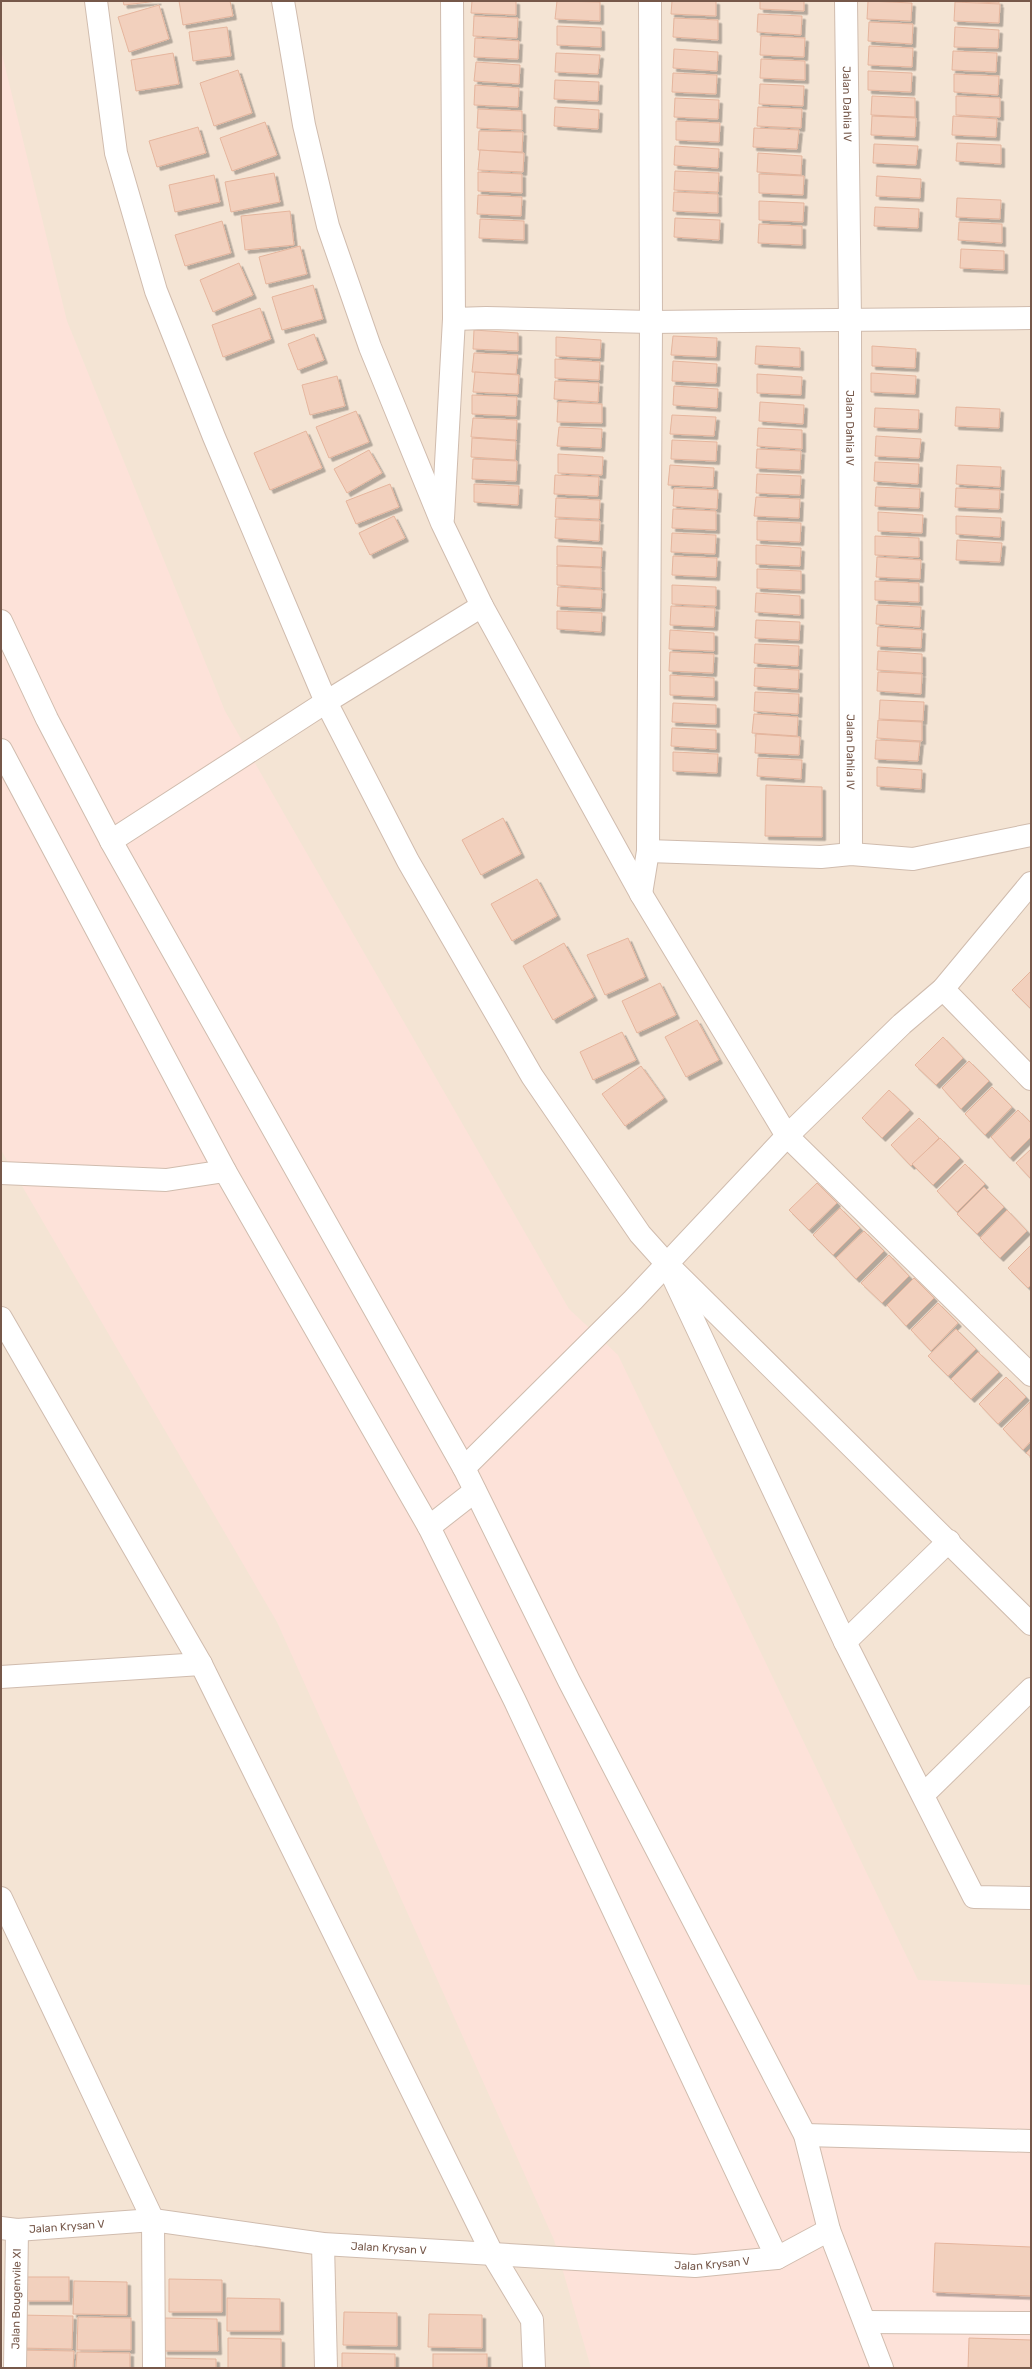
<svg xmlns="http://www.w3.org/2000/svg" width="1032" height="2369" font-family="Rubik,sans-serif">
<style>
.residential{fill:#f4e4d4}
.commercial{fill:#fde2d9}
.building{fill:#f2d0bd;stroke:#e5b59d;filter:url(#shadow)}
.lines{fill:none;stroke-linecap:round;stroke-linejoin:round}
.minor-casing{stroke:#d0bcae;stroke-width:24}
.minor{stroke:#fff;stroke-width:22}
.labels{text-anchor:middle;stroke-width:3;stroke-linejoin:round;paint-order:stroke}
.street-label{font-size:11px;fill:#76584a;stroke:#fff7ec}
</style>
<defs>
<filter id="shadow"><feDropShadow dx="3.5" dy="3.5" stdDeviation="0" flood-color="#0004"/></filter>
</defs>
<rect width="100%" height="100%" fill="#fcf3e5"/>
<!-- residential -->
<rect class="residential" x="1" y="1" width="1030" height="2367"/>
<!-- commercial -->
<polygon class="commercial" points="1,50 67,321 225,711 569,1309 618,1355 918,1980 1031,1985 1031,2368 591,2368 554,2240 277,1622 1,1150"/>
<!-- building -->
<g class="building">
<polygon points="123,1 158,1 124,5"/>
<polygon points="179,1 230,1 233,16 183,25"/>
<polygon points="472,1 516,1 516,15 471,13"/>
<polygon points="557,1 600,2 600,21 555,19"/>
<polygon points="672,1 716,1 716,16 671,14"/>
<polygon points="760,1 804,1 804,11 760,9"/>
<polygon points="868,1 912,3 911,21 867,19"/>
<polygon points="955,1 999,1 999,3"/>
<polygon points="955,2 1000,4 999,23 954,21"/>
<polygon points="159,5 169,39 129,52 118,17"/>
<polygon points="758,14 802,16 801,35 757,32"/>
<polygon points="474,16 518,18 517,38 473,36"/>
<polygon points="674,18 718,20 718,40 673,37"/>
<polygon points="869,22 913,24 912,44 868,41"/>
<polygon points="557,26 601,28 601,47 557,45"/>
<polygon points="227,27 231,56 193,61 189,32"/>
<polygon points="955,27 999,30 998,48 954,47"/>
<polygon points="761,36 805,38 804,57 760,55"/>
<polygon points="475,38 519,41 518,59 474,57"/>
<polygon points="869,46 913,48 912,67 868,65"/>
<polygon points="674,49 718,52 717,71 673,68"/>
<polygon points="953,51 997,53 996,72 952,70"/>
<polygon points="173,53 179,84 136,91 131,60"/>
<polygon points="556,53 600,55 598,74 555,72"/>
<polygon points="761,59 805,61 805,80 760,78"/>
<polygon points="476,62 520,65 519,84 474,81"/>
<polygon points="238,70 252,113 214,126 200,83"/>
<polygon points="868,71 912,73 911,92 868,90"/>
<polygon points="673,73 717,75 716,94 672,92"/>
<polygon points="954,74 999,76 998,95 954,92"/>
<polygon points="555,80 599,82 598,101 554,99"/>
<polygon points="760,84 804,86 803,106 759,104"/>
<polygon points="475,85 519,88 518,107 474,105"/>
<polygon points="872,96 915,98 915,117 871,115"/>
<polygon points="956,96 1000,98 1000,117 956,115"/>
<polygon points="675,98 719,100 718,119 674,117"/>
<polygon points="555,107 599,110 598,129 554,126"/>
<polygon points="758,107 802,109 801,128 757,126"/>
<polygon points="478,109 522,111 522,130 477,128"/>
<polygon points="872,116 916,118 915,137 871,135"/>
<polygon points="953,116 997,119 996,137 952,135"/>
<polygon points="676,121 720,123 719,142 676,140"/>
<polygon points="265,122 277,155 232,171 220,138"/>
<polygon points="198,127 206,153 157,167 149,141"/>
<polygon points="754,128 799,130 797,149 753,147"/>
<polygon points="479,131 523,132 522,152 478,150"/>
<polygon points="957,143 1001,145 1001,164 956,161"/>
<polygon points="874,144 918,146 916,165 873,163"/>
<polygon points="675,146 719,149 718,168 674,165"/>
<polygon points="480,150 524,153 523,172 478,170"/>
<polygon points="758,153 802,156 801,175 757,172"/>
<polygon points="675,171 719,173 718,192 674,190"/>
<polygon points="478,172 522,174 522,193 478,191"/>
<polygon points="274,173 280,202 231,212 225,182"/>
<polygon points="759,174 804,176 803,195 759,193"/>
<polygon points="214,175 220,202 175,212 169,185"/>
<polygon points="877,176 921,179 920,198 876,196"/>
<polygon points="674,192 718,194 718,213 673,211"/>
<polygon points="478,195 522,197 521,216 477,214"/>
<polygon points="957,198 1001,200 1000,219 956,217"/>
<polygon points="759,201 804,203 803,222 759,220"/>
<polygon points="875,207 919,209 918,228 874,226"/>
<polygon points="290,211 294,245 245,250 241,216"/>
<polygon points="675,218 720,220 719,240 674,237"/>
<polygon points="480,219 524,221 524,240 479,238"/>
<polygon points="222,221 231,253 185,266 175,235"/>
<polygon points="959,222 1002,224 1002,243 958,240"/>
<polygon points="759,224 802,226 802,245 758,243"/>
<polygon points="300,246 307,274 266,284 259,257"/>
<polygon points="961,249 1004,251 1004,270 960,268"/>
<polygon points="239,263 253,295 213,312 200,280"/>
<polygon points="313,285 323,319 282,330 272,297"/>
<polygon points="260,308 271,339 223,357 212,325"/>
<polygon points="474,330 518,333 518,351 473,349"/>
<polygon points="314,334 324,360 298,370 288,344"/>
<polygon points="673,336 717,338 716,357 671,355"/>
<polygon points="556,337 601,340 600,358 556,356"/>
<polygon points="756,346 800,348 800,367 755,364"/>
<polygon points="872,346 916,349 915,368 872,366"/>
<polygon points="474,353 518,355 516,374 472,372"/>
<polygon points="555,359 600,362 599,380 555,378"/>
<polygon points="673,361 717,364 716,383 672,381"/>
<polygon points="475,372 519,375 518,394 473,392"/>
<polygon points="871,373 916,376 915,394 871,392"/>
<polygon points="757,374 802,377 801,395 757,393"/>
<polygon points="337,376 345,406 310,415 302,385"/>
<polygon points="555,381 599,383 598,402 554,399"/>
<polygon points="674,386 718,389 717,408 673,405"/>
<polygon points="472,395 517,397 516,416 472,414"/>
<polygon points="558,402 602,404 602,423 557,422"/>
<polygon points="760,402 804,405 803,424 759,421"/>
<polygon points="956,407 1000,409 999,428 955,426"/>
<polygon points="875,408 919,410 918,429 874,427"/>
<polygon points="356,411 369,442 329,458 316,427"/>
<polygon points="672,415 716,417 714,436 670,434"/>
<polygon points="473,418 517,420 516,440 471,437"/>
<polygon points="559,427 602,429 601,448 557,446"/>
<polygon points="758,428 802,430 802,449 757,446"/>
<polygon points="306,431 322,468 270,490 254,453"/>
<polygon points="876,436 921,439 919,458 875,456"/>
<polygon points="472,438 516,441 515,460 471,457"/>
<polygon points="672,440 717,442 716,461 671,459"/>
<polygon points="757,449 801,451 800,470 756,468"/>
<polygon points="369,450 382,473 347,493 334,469"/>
<polygon points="558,454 603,457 602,475 558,473"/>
<polygon points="473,459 517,461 516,481 472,479"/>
<polygon points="875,462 919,464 918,484 874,481"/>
<polygon points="670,465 714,468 713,487 668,485"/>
<polygon points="957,465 1001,467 1000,487 956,484"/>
<polygon points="757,474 801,476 800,495 756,493"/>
<polygon points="555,475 599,477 598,496 554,494"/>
<polygon points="390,484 399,507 356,524 346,501"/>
<polygon points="474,484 519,486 518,505 474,502"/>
<polygon points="876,487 920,489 919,508 875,506"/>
<polygon points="674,488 718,490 717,509 673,506"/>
<polygon points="956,488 1000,490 999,509 955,507"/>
<polygon points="756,497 800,499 799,518 754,516"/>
<polygon points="556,498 600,500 599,519 555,517"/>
<polygon points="673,509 716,511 716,530 672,528"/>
<polygon points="878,512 923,515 922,533 878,531"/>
<polygon points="394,516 405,538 370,555 359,533"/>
<polygon points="956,516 1001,518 1000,537 956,534"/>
<polygon points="556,519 600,521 599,541 555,538"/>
<polygon points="757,521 801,523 800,542 757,540"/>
<polygon points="672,533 716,535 715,554 671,552"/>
<polygon points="875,536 919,538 919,557 875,555"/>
<polygon points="957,540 1002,543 1000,562 956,560"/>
<polygon points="756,545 801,548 800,566 756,564"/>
<polygon points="557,546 602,548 601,567 557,565"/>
<polygon points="673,556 717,558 716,577 672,575"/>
<polygon points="877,557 921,560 920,579 876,577"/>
<polygon points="557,566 601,568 601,588 557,585"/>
<polygon points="757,569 801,571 801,590 757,588"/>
<polygon points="875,581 919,583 919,602 875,600"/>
<polygon points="672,585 716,587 716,606 672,604"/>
<polygon points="558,587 602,590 601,608 557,606"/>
<polygon points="756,593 800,596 800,615 755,612"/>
<polygon points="877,605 921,607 920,627 876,624"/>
<polygon points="671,606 715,608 714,627 670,625"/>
<polygon points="557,611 602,613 601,632 557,629"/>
<polygon points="756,620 800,622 799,640 755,638"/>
<polygon points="878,627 922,630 921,648 877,646"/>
<polygon points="670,630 714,633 714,651 669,649"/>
<polygon points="755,644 799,646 798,666 754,663"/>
<polygon points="878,651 922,654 922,673 877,670"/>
<polygon points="670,652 714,654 713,673 669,671"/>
<polygon points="755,668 799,670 798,689 754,686"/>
<polygon points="878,672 922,674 921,694 877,691"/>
<polygon points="670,675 714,678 714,697 670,695"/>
<polygon points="755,692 799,694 798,714 754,711"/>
<polygon points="880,700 924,702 923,721 879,719"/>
<polygon points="673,703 716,705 716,724 672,722"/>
<polygon points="754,714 798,717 797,736 752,733"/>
<polygon points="878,720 922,722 922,741 877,738"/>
<polygon points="672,728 716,730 716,749 671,746"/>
<polygon points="756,734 800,737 799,755 755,753"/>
<polygon points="876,740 920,742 918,761 875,759"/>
<polygon points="673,752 718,754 717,773 673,771"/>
<polygon points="758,758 802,760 801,779 757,776"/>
<polygon points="877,767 922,770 921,789 877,786"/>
<polygon points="766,785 822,787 822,837 765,836"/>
<polygon points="503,818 521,854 481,875 462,840"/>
<polygon points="537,879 557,916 512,941 491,904"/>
<polygon points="628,938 645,977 605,995 587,955"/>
<polygon points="564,943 594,997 553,1020 523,966"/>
<polygon points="1031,971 1031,1009 1012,990"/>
<polygon points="660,983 676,1015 637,1033 622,1001"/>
<polygon points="697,1020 719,1060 686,1077 665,1037"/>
<polygon points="622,1032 636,1060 593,1080 580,1052"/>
<polygon points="943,1037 963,1058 936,1085 915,1065"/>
<polygon points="969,1061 989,1081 961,1109 942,1088"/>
<polygon points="641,1066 664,1098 625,1126 602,1094"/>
<polygon points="992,1087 1012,1107 985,1135 965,1114"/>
<polygon points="889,1090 910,1110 882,1138 862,1118"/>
<polygon points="1018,1110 1031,1123 1031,1137 1010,1158 991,1137"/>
<polygon points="919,1118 939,1138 911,1166 891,1145"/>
<polygon points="940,1138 960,1158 933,1185 912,1164"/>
<polygon points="1031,1149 1031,1179 1016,1163"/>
<polygon points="965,1164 985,1184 957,1212 937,1191"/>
<polygon points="817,1183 837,1203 809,1230 789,1210"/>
<polygon points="984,1187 1004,1207 977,1234 957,1214"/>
<polygon points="840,1208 860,1228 833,1255 813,1235"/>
<polygon points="1007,1210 1027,1231 1000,1258 980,1238"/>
<polygon points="864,1231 884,1251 856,1279 836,1258"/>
<polygon points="1031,1245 1031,1285 1028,1288 1008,1268"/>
<polygon points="889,1255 909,1276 882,1303 861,1283"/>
<polygon points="914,1278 934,1298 906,1326 887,1305"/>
<polygon points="938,1303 958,1323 931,1351 911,1330"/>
<polygon points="956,1329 976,1349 948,1376 928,1356"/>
<polygon points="978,1352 999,1372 971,1399 951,1379"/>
<polygon points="1006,1377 1026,1397 998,1424 979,1404"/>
<polygon points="1030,1402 1031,1441 1023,1450 1003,1429"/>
<polygon points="1031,1448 1031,1457 1026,1453"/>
<polygon points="935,2243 1031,2247 1031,2296 933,2292"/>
<rect x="26" y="2277" width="43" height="24"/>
<polygon points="169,2279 222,2280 222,2312 169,2312"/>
<polygon points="74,2281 127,2282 127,2315 73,2314"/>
<polygon points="227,2298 280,2299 280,2331 227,2331"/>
<polygon points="344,2312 397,2313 397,2346 343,2345"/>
<polygon points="429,2314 482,2315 482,2348 428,2347"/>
<polygon points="19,2315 73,2316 72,2349 19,2348"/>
<polygon points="78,2317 131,2318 131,2350 77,2350"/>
<polygon points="164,2318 217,2319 218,2351 164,2351"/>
<polygon points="228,2338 281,2339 281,2368 228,2368"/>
<polygon points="969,2338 1031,2340 1031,2368 968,2368"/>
<polygon points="20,2350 74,2351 73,2368 20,2368"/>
<polygon points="77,2352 130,2353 130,2368 76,2368"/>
<polygon points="342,2353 395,2354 395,2368 342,2368"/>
<rect x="433" y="2354" width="54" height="14"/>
<polygon points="162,2358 216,2359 216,2368 162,2368"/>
</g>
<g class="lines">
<!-- minor casing -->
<g class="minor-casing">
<g id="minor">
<polyline points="96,1 116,153 156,291 214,437 326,702 408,861 532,1076 640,1234 666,1263 1031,1624"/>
<polyline points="283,1 304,125 328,226 370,347 442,523 482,606 641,894 787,1136 1031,1375"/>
<polyline points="452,1 454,319 486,318 651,322 1031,318"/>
<path id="s1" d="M 846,1 L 850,320 L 851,854"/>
<polyline points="443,518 454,319"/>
<polyline points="1,621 47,719 111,841 464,1468 569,1681 805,2135 829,2230 882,2368"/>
<polyline points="1,750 225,1171 429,1527 515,1701 777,2258"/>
<polyline points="111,841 326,702 482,606"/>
<polyline points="648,851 821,857 851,854 913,859 1031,835"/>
<polyline points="641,894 648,851 651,322 650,1"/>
<polyline points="943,989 1031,1079"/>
<polyline points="1,1173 166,1180 225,1171"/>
<polyline points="673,1277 845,1642 974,1897 1031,1898"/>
<polyline points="1,1318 201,1664 493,2255 532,2320 534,2368"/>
<polyline points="464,1468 633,1300 787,1136 902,1024 943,989 1031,883"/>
<polyline points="429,1527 475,1491"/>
<polyline points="845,1642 949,1541"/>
<polyline points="1,1677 201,1664"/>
<polyline points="923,1795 1031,1689"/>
<polyline points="1,1898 153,2220 154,2368"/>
<polyline points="805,2135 1031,2141"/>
<path id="s2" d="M 1,2228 L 17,2230 L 153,2220 L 323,2244 L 695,2266 L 777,2258 L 829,2230"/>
<polyline points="323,2244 326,2368"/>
<polyline points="865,2322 1031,2323"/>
<path id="s3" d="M 15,2368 L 17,2230"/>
</g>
</g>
<!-- minor -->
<use href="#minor" class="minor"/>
</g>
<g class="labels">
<!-- street labels -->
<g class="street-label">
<text dy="4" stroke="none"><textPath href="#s1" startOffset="103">Jalan Dahlia IV</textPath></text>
<text dy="4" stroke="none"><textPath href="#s1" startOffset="427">Jalan Dahlia IV</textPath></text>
<text dy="4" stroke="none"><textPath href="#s1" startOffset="751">Jalan Dahlia IV</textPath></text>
<text dy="4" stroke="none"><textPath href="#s2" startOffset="66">Jalan Krysan V</textPath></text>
<text dy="4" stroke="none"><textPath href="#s2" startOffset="390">Jalan Krysan V</textPath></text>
<text dy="4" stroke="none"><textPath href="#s2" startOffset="714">Jalan Krysan V</textPath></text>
<text dy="4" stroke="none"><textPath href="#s3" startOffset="69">Jalan Bougenvile XI</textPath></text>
</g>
</g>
<!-- border -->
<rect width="1032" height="2369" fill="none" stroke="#76584a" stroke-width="4"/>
</svg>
